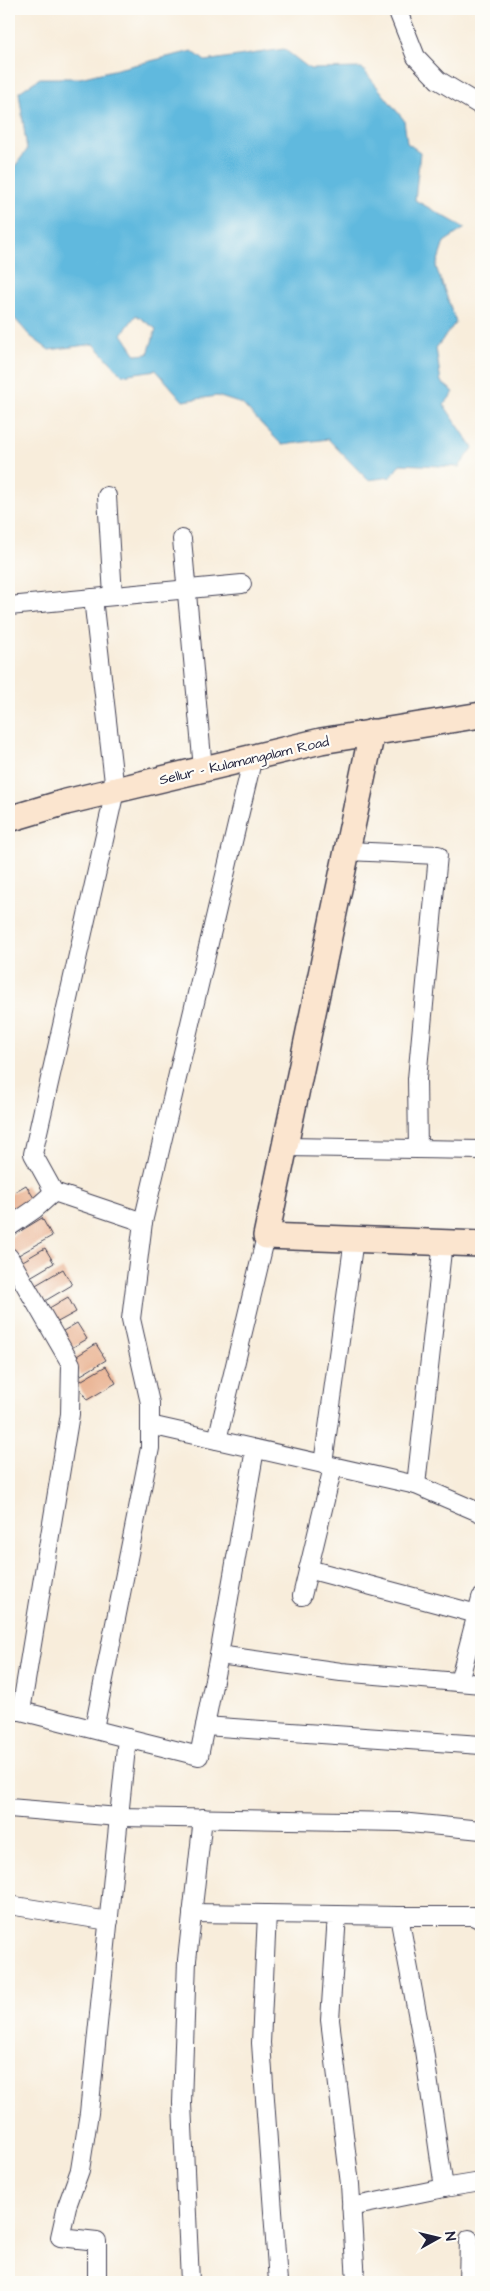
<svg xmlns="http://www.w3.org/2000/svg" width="490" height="2291" font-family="'Architects Daughter',sans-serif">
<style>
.water{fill:#61b9de;stroke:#426e8c;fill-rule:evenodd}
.building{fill:#eab595}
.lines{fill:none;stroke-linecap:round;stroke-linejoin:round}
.street-casing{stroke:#424053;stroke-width:20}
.secondary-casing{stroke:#424053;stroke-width:28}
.street{stroke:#fff;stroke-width:18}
.secondary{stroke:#fbe5cf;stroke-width:25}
.labels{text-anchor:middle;stroke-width:4.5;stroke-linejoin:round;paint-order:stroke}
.street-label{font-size:14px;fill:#22223b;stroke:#fdfcf7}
</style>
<rect width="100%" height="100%" fill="#fdfcf7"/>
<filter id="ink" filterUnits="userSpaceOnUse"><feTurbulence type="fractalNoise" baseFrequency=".02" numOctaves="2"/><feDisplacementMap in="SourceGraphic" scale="10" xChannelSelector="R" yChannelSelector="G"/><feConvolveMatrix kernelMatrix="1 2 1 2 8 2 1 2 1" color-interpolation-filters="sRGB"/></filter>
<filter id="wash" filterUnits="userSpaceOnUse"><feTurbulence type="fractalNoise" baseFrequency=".0096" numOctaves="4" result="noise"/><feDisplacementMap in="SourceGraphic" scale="20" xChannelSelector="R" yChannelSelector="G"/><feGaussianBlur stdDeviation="1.12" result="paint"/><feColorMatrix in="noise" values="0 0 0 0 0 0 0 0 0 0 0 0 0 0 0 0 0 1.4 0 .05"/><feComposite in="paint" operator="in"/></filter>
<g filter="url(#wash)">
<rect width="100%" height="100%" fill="#f8eddb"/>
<!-- water -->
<path class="water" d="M 284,49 L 310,69 L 362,68 L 404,120 L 407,143 L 420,152 L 415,200 L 465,228 L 444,242 L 436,267 L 456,322 L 436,348 L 441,382 L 454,392 L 444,405 L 473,448 L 459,467 L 400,464 L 391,477 L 368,480 L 328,439 L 282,445 L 242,404 L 217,396 L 183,401 L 156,370 L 122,375 L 94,344 L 49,350 L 30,336 L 9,312 L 9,225 L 14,221 L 9,174 L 27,150 L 19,92 L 40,78 L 80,78 L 192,51 L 205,61 ZM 136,315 L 156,329 L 148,354 L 136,355 L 122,334 Z"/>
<g id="blocks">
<!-- building -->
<g class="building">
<polygon points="26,1185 37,1203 9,1219 9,1195"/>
<polygon points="42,1218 52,1236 15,1257 9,1246 9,1238"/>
<polygon points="45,1248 54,1263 25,1280 16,1265"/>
<polygon points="63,1269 72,1285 38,1305 29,1289"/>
<polygon points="68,1297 76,1312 54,1324 46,1310"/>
<polygon points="77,1323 87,1339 68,1350 58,1334"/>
<polygon points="96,1344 106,1360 81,1375 72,1359"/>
<polygon points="106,1366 116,1383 87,1400 77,1383"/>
</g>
</g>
</g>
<g filter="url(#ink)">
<use href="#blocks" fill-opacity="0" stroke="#424053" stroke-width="1"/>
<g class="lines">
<!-- street casing -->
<g class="street-casing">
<g id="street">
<polyline points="397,9 416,57 438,80 481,106"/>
<polyline points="107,496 113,596"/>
<polyline points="182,539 203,769"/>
<polyline points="93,598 115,791 33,1154 54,1192 143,1222"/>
<polyline points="9,606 242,584"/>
<polyline points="347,851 438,855 417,1079 418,1149"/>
<polyline points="285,1147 481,1150"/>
<polyline points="9,1227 35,1209 54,1192"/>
<polyline points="9,1257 71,1364 70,1414 21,1711 10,1711"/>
<polyline points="150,1425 416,1485 443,1242"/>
<polyline points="217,1440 266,1236"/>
<polyline points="255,1449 219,1655 341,1672 481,1684"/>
<polyline points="323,1464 354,1239"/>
<polyline points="416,1485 481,1513"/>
<polyline points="308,1569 477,1614"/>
<polyline points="302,1596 333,1467"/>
<polyline points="459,1682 481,1598"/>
<polyline points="21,1711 127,1738 89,2113 80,2170 67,2206 60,2237 97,2241 97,2282"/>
<polyline points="205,1726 481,1745"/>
<polyline points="94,1729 150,1448 150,1403 131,1319 143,1222 253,757"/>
<polyline points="127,1738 199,1756 219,1655"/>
<polyline points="9,1808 119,1817 400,1822 481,1830"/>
<polyline points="9,1905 109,1921"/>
<polyline points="192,1913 337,1915 330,2020 350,2184 356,2282"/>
<polyline points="267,1914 261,2043 278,2282"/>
<polyline points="337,1915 399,1916 424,2050 444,2188 481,2182"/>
<polyline points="399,1916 473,1916 481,1920"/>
<polyline points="351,2207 444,2188"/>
<polyline points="190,2282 182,2103 187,1960 203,1818"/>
<polyline points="468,2282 469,2239"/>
</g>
</g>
<!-- secondary casing -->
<g class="secondary-casing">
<g id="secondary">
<polyline points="372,732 266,1236 481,1244"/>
<polyline points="9,819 66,802 321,741 481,715"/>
</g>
</g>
<!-- street -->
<use href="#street" class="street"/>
<!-- secondary -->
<use href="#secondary" class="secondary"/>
</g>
</g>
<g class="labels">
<!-- street labels -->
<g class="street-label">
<text transform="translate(244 760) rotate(-13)" y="5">Sellur - Kulamangalam Road</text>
</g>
</g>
<!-- margin -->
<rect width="490" height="2291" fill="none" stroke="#fdfcf7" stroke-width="30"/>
<!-- north arrow -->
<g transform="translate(438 2238) rotate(82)" stroke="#fdfcf7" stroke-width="4" paint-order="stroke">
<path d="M0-4L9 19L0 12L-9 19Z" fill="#22223b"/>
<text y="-8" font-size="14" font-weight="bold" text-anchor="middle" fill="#22223b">N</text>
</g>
</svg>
